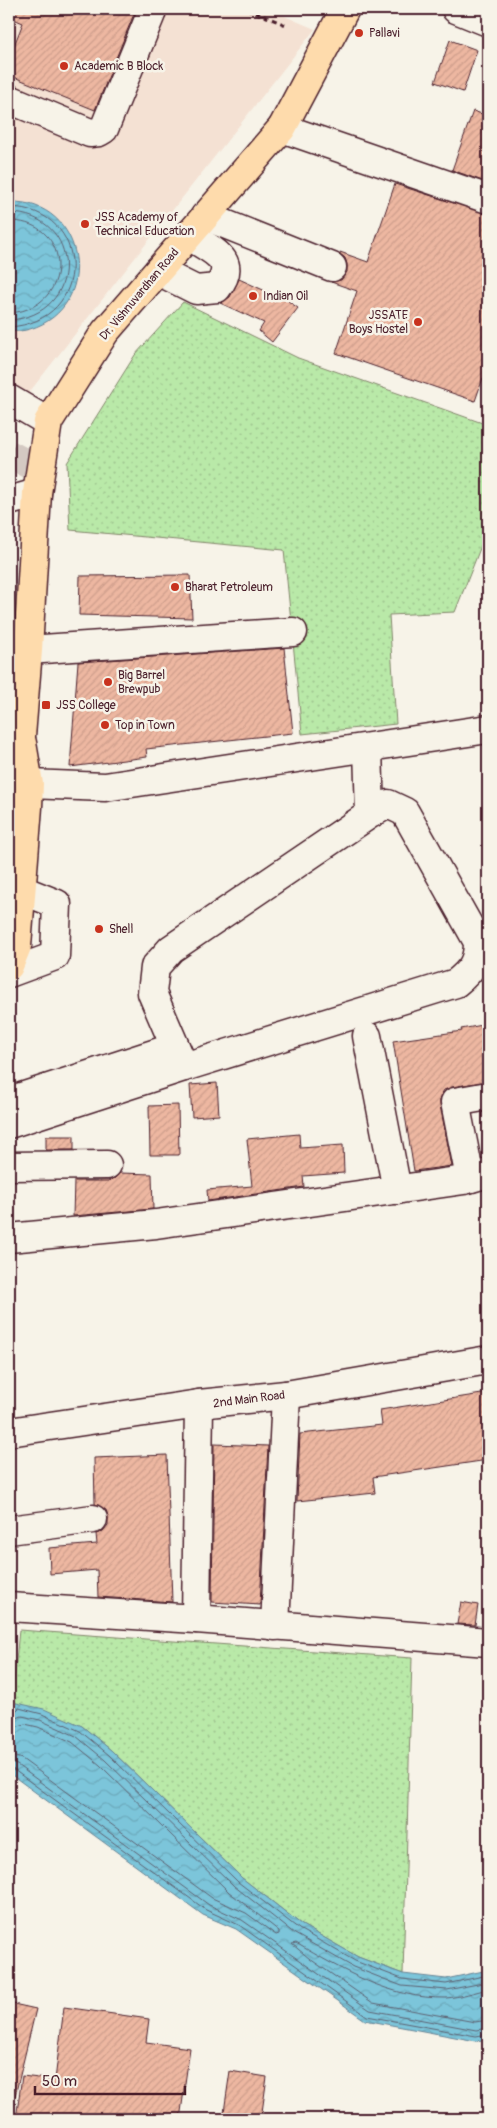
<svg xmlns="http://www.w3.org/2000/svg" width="497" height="2128" font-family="Pangolin,sans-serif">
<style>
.built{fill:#f4e1d3}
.grass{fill:url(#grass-dots);stroke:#82846a}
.water{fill:url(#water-waves);stroke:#678394}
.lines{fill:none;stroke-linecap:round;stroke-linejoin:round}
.shore{stroke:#5e6171;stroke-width:1}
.building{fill:url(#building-hatch);stroke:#4a1f2b}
.minor-tunnel{stroke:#d4c9c2;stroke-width:28;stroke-dasharray:28 14;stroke-linecap:butt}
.minor-casing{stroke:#4a1f2b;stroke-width:31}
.major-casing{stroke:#4a1f2b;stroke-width:31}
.path{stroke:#4a1f2b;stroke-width:3;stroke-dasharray:5 4;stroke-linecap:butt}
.minor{stroke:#f7f3e8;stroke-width:28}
.major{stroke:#fedbac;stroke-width:28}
.poi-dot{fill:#c8321e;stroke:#f7f3e8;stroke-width:2}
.labels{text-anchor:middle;stroke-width:5;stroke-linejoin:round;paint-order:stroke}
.poi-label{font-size:12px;fill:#4a1f2b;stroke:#f7f3e8;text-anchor:start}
.street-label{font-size:12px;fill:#4a1f2b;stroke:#f7f3e8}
</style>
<defs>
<pattern id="grass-dots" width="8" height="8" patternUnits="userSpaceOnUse" patternTransform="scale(1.25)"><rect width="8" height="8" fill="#b9e9a8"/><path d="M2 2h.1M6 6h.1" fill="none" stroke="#a1c791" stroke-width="1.8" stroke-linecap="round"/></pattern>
<pattern id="water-waves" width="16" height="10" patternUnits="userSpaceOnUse" patternTransform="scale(1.25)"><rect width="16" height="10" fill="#7bc5da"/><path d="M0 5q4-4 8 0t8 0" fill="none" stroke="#6ca9bb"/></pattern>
<pattern id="building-hatch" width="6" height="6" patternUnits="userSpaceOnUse" patternTransform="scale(1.25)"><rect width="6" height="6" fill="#edb7a1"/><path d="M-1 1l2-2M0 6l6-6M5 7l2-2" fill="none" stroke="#cd9d8b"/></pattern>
</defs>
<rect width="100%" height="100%" fill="#f7f3e8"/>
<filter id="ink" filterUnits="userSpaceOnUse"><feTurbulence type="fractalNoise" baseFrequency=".02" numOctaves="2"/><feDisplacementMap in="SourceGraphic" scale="10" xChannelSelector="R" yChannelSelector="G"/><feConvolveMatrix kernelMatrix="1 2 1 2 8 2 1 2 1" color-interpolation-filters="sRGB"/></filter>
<g filter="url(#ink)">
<!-- built -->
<polygon class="built" points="9,9 268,9 315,29 9,418"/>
<!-- grass -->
<g class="grass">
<polygon points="183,302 298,358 488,425 488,528 455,612 389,615 396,724 302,734 284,550 70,530 67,463 135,355"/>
<polygon points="19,1630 412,1658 403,1974 358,1957 302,1925 242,1878 112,1751 82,1726 12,1702"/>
</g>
<!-- water -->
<g class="water">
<path d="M 9,202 C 86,199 103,307 30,329 C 24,331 17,331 11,332 L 9,331 Z"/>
<polygon points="12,1702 44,1709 82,1726 112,1751 242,1878 302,1925 358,1957 403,1974 446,1979 488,1970 488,2039 476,2041 365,2020 236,1929 203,1915 9,1773 9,1724"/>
</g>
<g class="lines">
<!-- shore -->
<g class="shore">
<path d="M 9,207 C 92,208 95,322 9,327"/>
<path d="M 9,213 C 83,213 86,316 9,320"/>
<path d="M 9,221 C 74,220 75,309 9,313"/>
<polyline points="9,1715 13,1714 19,1708 42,1714 80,1731 109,1755 238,1882 299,1929 355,1961 402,1979 446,1984 488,1975"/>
<polyline points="9,1721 22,1716 40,1720 76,1736 105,1760 234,1886 295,1934 353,1967 402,1986 447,1990 488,1982"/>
<polyline points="9,1729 25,1724 38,1727 72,1742 100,1765 229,1892 279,1931 279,1934 276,1935 246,1913 212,1898 22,1759 9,1755"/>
<polyline points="9,1763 17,1765 209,1905 242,1920 370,2010 476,2030 488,2028"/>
<polyline points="9,1769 14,1770 206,1910 239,1925 367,2016 476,2036 488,2034"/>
<path d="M 488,1989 C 475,1992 460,1997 446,1998 C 390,1999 342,1970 296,1943 L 292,1944 L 310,1959 L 373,2003 L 475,2022 L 488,2020"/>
</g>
</g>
<!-- building -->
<g class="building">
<polygon points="9,9 136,9 95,110 9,75 9,58 23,23 9,17"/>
<polygon points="450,40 477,50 463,92 435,82"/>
<polygon points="473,111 488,116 488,183 452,170"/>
<polygon points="395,184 488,214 488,380 483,378 475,401 336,353 357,291 331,282 341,280 347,272 347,264 345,258 340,254 340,252 368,262"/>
<polygon points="239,279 283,299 284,298 298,308 272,342 259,331 264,323 220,303 230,297"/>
<polygon points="190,575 192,618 79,615 80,576"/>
<polygon points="284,648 293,733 146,749 147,757 70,767 78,662"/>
<polygon points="488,1024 488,1081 452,1087 444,1090 440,1097 440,1105 452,1166 414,1171 393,1041 462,1031 461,1029"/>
<polygon points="217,1083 219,1115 192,1117 190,1085"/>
<polygon points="178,1105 179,1155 150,1155 149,1106"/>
<polygon points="299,1134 300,1148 343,1145 344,1173 303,1176 304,1187 208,1201 207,1190 252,1186 247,1139"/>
<rect x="46" y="1136" width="28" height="14"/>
<polygon points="120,1173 152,1174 153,1209 73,1216 74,1181 108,1181 115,1178"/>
<polygon points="488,1393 488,1460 373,1477 375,1493 297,1501 300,1434 382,1425 380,1410"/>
<polygon points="214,1444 268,1446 260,1605 212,1602"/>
<polygon points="167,1455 172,1602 98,1597 97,1570 50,1574 49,1548 97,1544 96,1534 103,1531 108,1525 108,1516 106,1510 95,1504 94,1458"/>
<polygon points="461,1602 478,1605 475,1625 457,1624"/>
<polygon points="9,2003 36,2009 15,2096 9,2096"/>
<polygon points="64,2007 149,2019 146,2042 190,2048 180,2119 16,2119 22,2076 55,2080"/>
<polygon points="230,2071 267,2077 261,2119 223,2119"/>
</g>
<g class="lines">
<!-- minor-tunnel -->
<polyline class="minor-tunnel" points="9,454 40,470"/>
<!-- minor casing -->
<g class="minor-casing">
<g id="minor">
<polyline points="456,9 488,22"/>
<polyline points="9,99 90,133 99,132 104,129 151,14"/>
<polyline points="282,128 488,199"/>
<polyline points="205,216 332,267"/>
<path d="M 158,271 L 196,290 L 217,288 C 240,259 210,250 188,235"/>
<polyline points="9,399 48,422"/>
<polyline points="9,501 37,493"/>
<polyline points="28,650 293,632"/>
<path d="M 368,748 L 370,814 L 388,804 L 405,812 L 478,942 C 478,962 472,970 456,983 L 184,1067 L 152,993 L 155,967 L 171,949 L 370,814"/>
<polyline points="29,784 105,787 488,729"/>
<polyline points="9,973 55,956 57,904 22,890"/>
<polyline points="367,1036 397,1190"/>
<polyline points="9,1101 175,1047"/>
<polyline points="9,1124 184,1067"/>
<polyline points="9,1166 107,1165"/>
<polyline points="470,1178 455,1102 488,1096"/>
<polyline points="9,1238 156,1224 464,1180 488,1173"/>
<polyline points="9,1432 199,1404 286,1395 488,1360"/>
<polyline points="9,1530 93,1519"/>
<polyline points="9,1607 196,1619 488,1642"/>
<polyline points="196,1619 199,1404"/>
<polyline points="275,1626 286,1395"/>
</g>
</g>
<!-- major casing -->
<g class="major-casing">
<g id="major">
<polyline points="9,781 21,736 28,650 37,493 48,422 105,332 282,128 345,9"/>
<polyline points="9,966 17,946 28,807 29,784 22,743"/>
</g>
</g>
<!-- path -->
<polyline class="path" points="247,9 286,25"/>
<!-- minor -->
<use href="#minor" class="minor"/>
<!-- major -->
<use href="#major" class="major"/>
</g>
</g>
<!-- markers -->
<g class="poi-dot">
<circle cx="359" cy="33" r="5"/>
<circle cx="64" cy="66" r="5"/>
<circle cx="85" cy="224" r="5"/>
<circle cx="253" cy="296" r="5"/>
<circle cx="418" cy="322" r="5"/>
<circle cx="175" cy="587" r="5"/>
<circle cx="108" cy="682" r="5"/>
<rect x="41" y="700" width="10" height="10" rx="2.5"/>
<circle cx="105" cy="725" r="5"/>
<circle cx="99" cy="929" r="5"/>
</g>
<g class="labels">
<!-- poi labels -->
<g class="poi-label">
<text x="369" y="37">Pallavi</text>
<text x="74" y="70">Academic B Block</text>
<text x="95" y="221">JSS Academy of<tspan x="95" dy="14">Technical Education</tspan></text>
<text x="263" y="300">Indian Oil</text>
<text x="408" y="319" text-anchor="end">JSSATE<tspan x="408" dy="14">Boys Hostel</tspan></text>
<text x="185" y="591">Bharat Petroleum</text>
<text x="118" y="679">Big Barrel<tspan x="118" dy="14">Brewpub</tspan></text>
<text x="56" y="709">JSS College</text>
<text x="115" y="729">Top in Town</text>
<text x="109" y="933">Shell</text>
</g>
<!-- street labels -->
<g class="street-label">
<text transform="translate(139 294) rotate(-50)" y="4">Dr. Vishnuvardhan Road</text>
<text transform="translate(249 1399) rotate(-7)" y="4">2nd Main Road</text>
</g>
</g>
<!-- margin -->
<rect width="497" height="2128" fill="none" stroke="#f7f3e8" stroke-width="30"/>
<rect x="15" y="15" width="467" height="2098" fill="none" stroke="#4a1f2b" stroke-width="2" filter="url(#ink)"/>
<!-- scale -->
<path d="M35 2086v8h150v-8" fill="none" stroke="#4a1f2b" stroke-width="2.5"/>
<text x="42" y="2086" font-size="15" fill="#4a1f2b" stroke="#f7f3e8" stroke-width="4" paint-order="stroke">50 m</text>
</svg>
